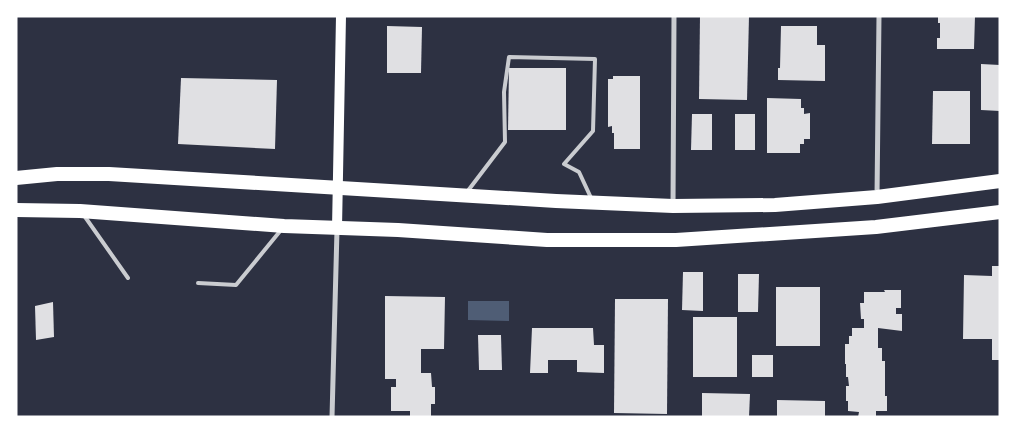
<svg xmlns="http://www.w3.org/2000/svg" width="1016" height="433" font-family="'IBM Plex Sans',sans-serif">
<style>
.water{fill:#4f5d75}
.building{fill:#e0e0e3}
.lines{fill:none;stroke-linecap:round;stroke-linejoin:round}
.service{stroke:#caccd0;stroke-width:4}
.minor{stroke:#caccd0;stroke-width:5}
.secondary{stroke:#fff;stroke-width:10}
.trunk{stroke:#fff;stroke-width:14}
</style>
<rect width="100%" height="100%" fill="#2d3142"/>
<!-- water -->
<polygon class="water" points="468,301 509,301 509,321 468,320"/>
<!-- building -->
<g class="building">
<polygon points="700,16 749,16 747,100 699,99"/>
<polygon points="938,16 975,16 974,49 937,49 937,38 940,38 940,23 938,23"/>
<polygon points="387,26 422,27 421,73 387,73"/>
<polygon points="781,26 817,26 817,45 825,45 825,81 778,80 778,68 780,68"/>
<polygon points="981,64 1000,65 1000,111 981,110"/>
<polygon points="509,68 566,68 566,130 508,130"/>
<polygon points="613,76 640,76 640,149 614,149 614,133 612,133 612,126 608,127 608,79 613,79"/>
<polygon points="181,78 277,80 275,149 178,144"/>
<polygon points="933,91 970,91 970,144 932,144"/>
<polygon points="767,98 801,99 801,108 804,108 804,114 810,113 810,139 804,139 804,144 800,144 800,153 767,153"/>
<polygon points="692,114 712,114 712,150 691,150"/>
<rect x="735" y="114" width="20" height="36"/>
<polygon points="992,266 1000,266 1000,360 992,360 992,339 963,339 964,275 992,276"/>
<polygon points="683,272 703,272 703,311 682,310"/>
<polygon points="738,274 759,274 758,312 738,312"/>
<rect x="776" y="287" width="44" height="59"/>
<polygon points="884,290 901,290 901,308 896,308 896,314 902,314 902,331 878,328 878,348 882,348 882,361 885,361 885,396 887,396 887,411 876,411 876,417 858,417 859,412 848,411 848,401 846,401 846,386 849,386 848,377 846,377 846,364 845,364 845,344 849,344 849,336 852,336 852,328 864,328 864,319 861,319 860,303 864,303 864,292 885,292"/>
<polygon points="385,296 445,297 444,349 421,349 421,373 431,373 432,387 435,387 435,404 431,404 431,416 410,416 410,411 391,411 391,387 396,387 396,379 385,379"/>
<polygon points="615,299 668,299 667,414 614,413"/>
<polygon points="53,302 54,337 36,340 35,306"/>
<rect x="693" y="317" width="44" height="60"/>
<polygon points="532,328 593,328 594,345 604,345 604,373 577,372 577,360 548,360 548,373 530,373"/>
<polygon points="478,335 501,335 502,370 479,370"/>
<rect x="752" y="355" width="21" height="22"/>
<polygon points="702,393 750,394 749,417 702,417"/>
<polygon points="777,400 825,401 825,417 777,417"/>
</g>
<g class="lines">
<!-- service -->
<g class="service">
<polyline points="467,192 505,142 504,92 509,57 595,59 593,131 564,164 579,172 592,200"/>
<polyline points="83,214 128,278"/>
<polyline points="198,283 236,285 281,230"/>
</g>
<!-- minor -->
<g class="minor">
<polyline points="877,196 879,16"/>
<polyline points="673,206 674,16"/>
<polyline points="332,417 337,230"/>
</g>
<!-- secondary -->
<polyline class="secondary" points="337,228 341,16"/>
<!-- trunk -->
<g class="trunk">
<polyline points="16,178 57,174 109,174 556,201 673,206 775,205 877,197 1000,181"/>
<polyline points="16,210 80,211 284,226 398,230 547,240 676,240 876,227 1000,212"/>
</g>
</g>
<!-- border -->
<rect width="1016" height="433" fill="none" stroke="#ffffff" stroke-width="35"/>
</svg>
